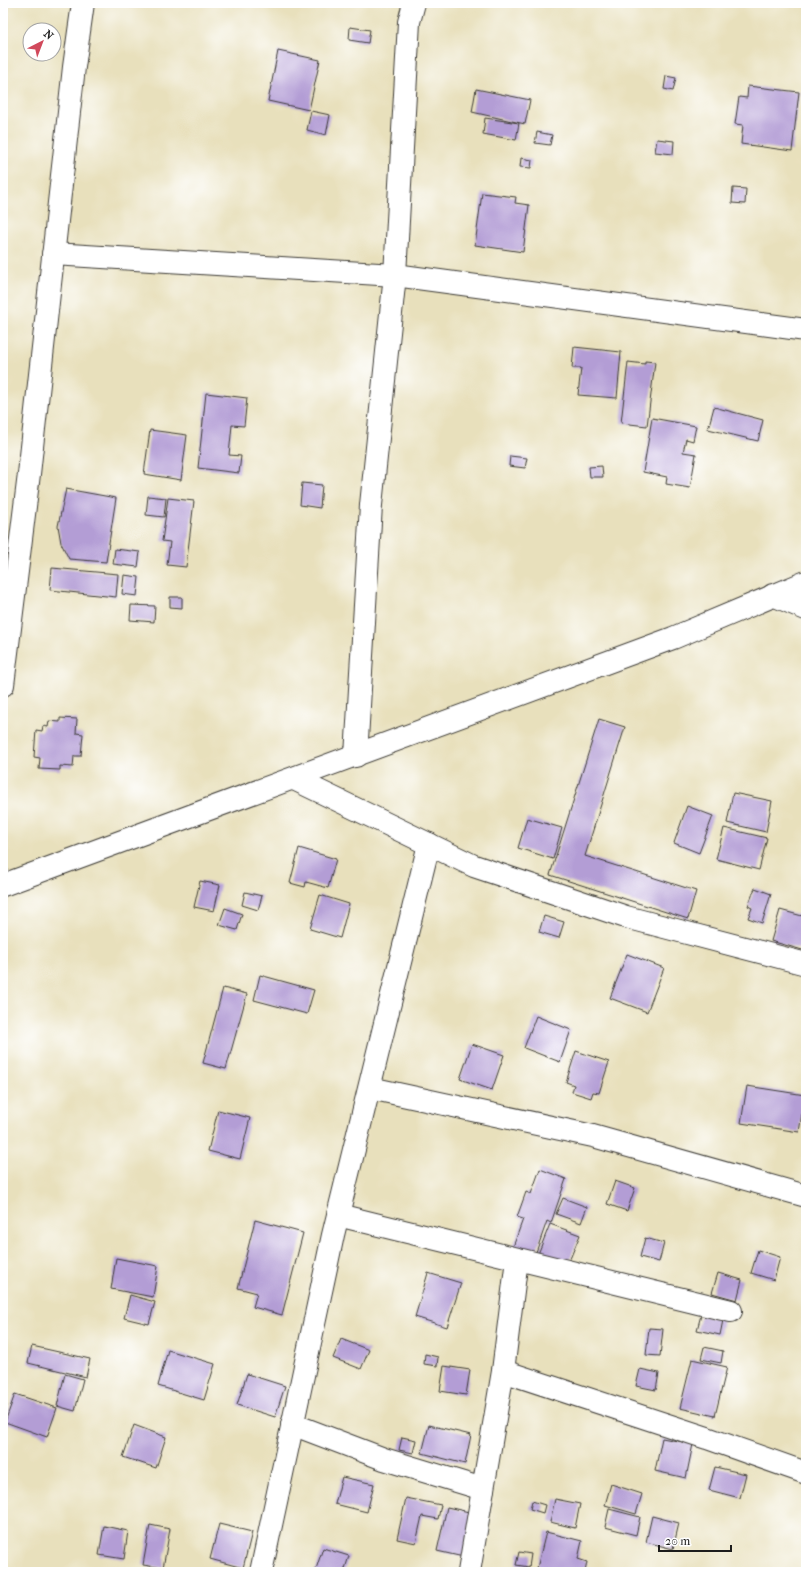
<svg xmlns="http://www.w3.org/2000/svg" width="809" height="1575" font-family="'IM FELL French Canon',serif">
<style>
.building{fill:#b39dd5}
.lines{fill:none;stroke-linecap:round;stroke-linejoin:round}
.minor-casing{stroke:#3b3934;stroke-width:24}
.minor{stroke:#fff;stroke-width:22}
</style>
<rect width="100%" height="100%" fill="#fff"/>
<filter id="ink" filterUnits="userSpaceOnUse"><feTurbulence type="fractalNoise" baseFrequency=".025" numOctaves="2"/><feDisplacementMap in="SourceGraphic" scale="8" xChannelSelector="R" yChannelSelector="G"/><feConvolveMatrix kernelMatrix="1 2 1 2 8 2 1 2 1" color-interpolation-filters="sRGB"/></filter>
<filter id="wash" filterUnits="userSpaceOnUse"><feTurbulence type="fractalNoise" baseFrequency=".012" numOctaves="4" result="noise"/><feDisplacementMap in="SourceGraphic" scale="16" xChannelSelector="R" yChannelSelector="G"/><feGaussianBlur stdDeviation="0.9" result="paint"/><feColorMatrix in="noise" values="0 0 0 0 0 0 0 0 0 0 0 0 0 0 0 0 0 1.4 0 .05"/><feComposite in="paint" operator="in"/></filter>
<g filter="url(#wash)">
<rect width="100%" height="100%" fill="#e8e0bc"/>
<g id="blocks">
<!-- building -->
<g class="building">
<polygon points="350,27 370,30 368,43 349,40"/>
<polygon points="278,51 320,60 309,110 268,101"/>
<polygon points="666,76 676,78 673,91 664,89"/>
<polygon points="748,86 799,92 792,151 741,144 743,125 735,124 739,97 747,98"/>
<polygon points="476,89 530,100 525,124 472,112"/>
<polygon points="311,111 330,115 326,135 307,130"/>
<polygon points="485,118 519,123 516,140 483,134"/>
<polygon points="537,132 552,135 550,145 535,143"/>
<polygon points="657,139 674,141 673,154 655,152"/>
<polygon points="521,158 532,160 531,168 520,167"/>
<polygon points="733,188 746,189 745,204 732,203"/>
<polygon points="482,193 516,197 515,203 529,205 523,252 475,245"/>
<polygon points="574,347 621,352 617,398 578,395 581,368 572,368"/>
<polygon points="645,361 655,362 647,426 621,423 628,362 645,364"/>
<polygon points="206,393 247,398 244,426 232,425 229,455 241,456 239,473 198,468"/>
<polygon points="714,407 763,420 758,441 708,429"/>
<polygon points="652,418 696,426 693,441 686,439 683,452 696,454 690,488 666,484 667,477 643,472"/>
<polygon points="150,430 187,435 181,480 144,474"/>
<polygon points="510,456 527,458 525,468 509,466"/>
<polygon points="602,466 603,477 590,477 589,467"/>
<polygon points="302,483 322,485 320,508 300,505"/>
<polygon points="66,489 116,498 106,562 69,559 61,543 58,526"/>
<polygon points="148,496 166,498 164,517 146,515"/>
<polygon points="168,498 194,501 186,567 167,565 170,542 162,541"/>
<polygon points="115,549 140,552 138,567 113,564"/>
<polygon points="52,568 118,574 116,597 50,590"/>
<polygon points="124,575 139,577 137,596 122,594"/>
<polygon points="170,597 182,597 182,608 170,607"/>
<polygon points="131,605 155,606 154,622 130,620"/>
<polygon points="60,718 77,719 76,733 83,734 81,756 74,756 73,767 60,766 60,770 39,769 40,758 34,757 36,730 42,731 43,726 48,727 49,721 60,722"/>
<polygon points="599,719 625,727 585,856 696,891 688,919 550,875"/>
<polygon points="733,793 772,801 766,832 727,823"/>
<polygon points="687,806 713,816 699,853 674,843"/>
<polygon points="527,818 562,828 553,859 518,848"/>
<polygon points="724,828 767,838 759,870 716,859"/>
<polygon points="299,848 336,859 328,888 306,882 305,887 290,883"/>
<polygon points="200,881 220,885 214,911 194,907"/>
<polygon points="755,888 771,894 762,923 748,918 752,908 748,906"/>
<polygon points="245,892 262,896 258,910 242,905"/>
<polygon points="320,895 349,904 340,938 310,929"/>
<polygon points="225,908 242,914 237,930 219,925"/>
<polygon points="780,910 806,917 806,951 771,941"/>
<polygon points="544,916 564,922 559,938 539,932"/>
<polygon points="627,954 664,968 647,1012 610,998"/>
<polygon points="260,975 314,990 307,1014 254,1000"/>
<polygon points="223,988 247,994 226,1069 203,1063"/>
<polygon points="536,1016 571,1030 560,1062 524,1048"/>
<polygon points="472,1044 504,1055 492,1090 460,1079"/>
<polygon points="576,1051 609,1062 599,1093 593,1092 591,1098 572,1092 574,1085 566,1082"/>
<polygon points="747,1086 805,1095 799,1132 741,1123"/>
<polygon points="218,1110 250,1118 240,1159 208,1151"/>
<polygon points="540,1169 566,1179 551,1223 547,1221 535,1255 513,1247 523,1219 517,1217 526,1192 531,1194"/>
<polygon points="615,1181 635,1188 627,1211 607,1204"/>
<polygon points="563,1198 587,1207 581,1223 556,1214"/>
<polygon points="255,1220 303,1233 282,1315 253,1307 257,1293 238,1288"/>
<polygon points="550,1224 580,1235 567,1266 538,1254"/>
<polygon points="645,1238 664,1243 659,1262 640,1257"/>
<polygon points="758,1250 780,1257 774,1280 751,1273"/>
<polygon points="116,1258 158,1266 153,1297 111,1289"/>
<polygon points="428,1273 461,1283 447,1327 415,1317"/>
<polygon points="718,1273 742,1280 737,1300 712,1293"/>
<polygon points="130,1295 155,1302 149,1324 124,1318"/>
<polygon points="701,1315 723,1320 720,1335 697,1330"/>
<polygon points="649,1328 663,1329 660,1356 646,1355"/>
<polygon points="341,1339 369,1350 361,1369 333,1358"/>
<polygon points="32,1346 90,1359 86,1377 28,1363"/>
<polygon points="704,1347 723,1351 721,1363 701,1359"/>
<polygon points="168,1350 215,1364 204,1400 158,1386"/>
<polygon points="425,1354 438,1357 437,1366 424,1364"/>
<polygon points="692,1359 727,1367 715,1416 680,1408"/>
<polygon points="444,1366 470,1370 466,1395 440,1391"/>
<polygon points="640,1369 659,1373 656,1390 636,1386"/>
<polygon points="65,1374 83,1379 75,1411 57,1406"/>
<polygon points="247,1374 285,1386 275,1417 237,1405"/>
<polygon points="15,1394 57,1408 47,1437 5,1422"/>
<polygon points="3,1404 7,1405 4,1421 3,1420"/>
<polygon points="134,1425 166,1437 156,1468 123,1457"/>
<polygon points="429,1425 471,1435 465,1464 422,1453"/>
<polygon points="402,1437 416,1440 413,1453 399,1450"/>
<polygon points="662,1438 693,1444 686,1478 655,1471"/>
<polygon points="715,1467 746,1474 740,1498 709,1490"/>
<polygon points="342,1477 374,1484 367,1512 335,1504"/>
<polygon points="611,1484 642,1494 636,1514 605,1505"/>
<polygon points="406,1498 441,1505 438,1519 422,1516 416,1543 397,1539"/>
<polygon points="555,1499 580,1504 575,1528 550,1522"/>
<polygon points="532,1501 545,1505 543,1513 530,1509"/>
<polygon points="447,1507 478,1514 468,1558 437,1551"/>
<polygon points="609,1509 640,1517 636,1535 605,1527"/>
<polygon points="652,1516 679,1523 673,1549 646,1542"/>
<polygon points="219,1524 252,1532 243,1568 210,1559"/>
<polygon points="150,1525 170,1529 163,1568 143,1565"/>
<polygon points="104,1526 128,1531 124,1559 99,1555"/>
<polygon points="546,1532 582,1541 578,1559 587,1562 585,1572 553,1572 537,1568"/>
<polygon points="323,1548 349,1556 344,1572 315,1572"/>
<polygon points="519,1552 531,1554 529,1567 516,1565"/>
</g>
</g>
</g>
<g filter="url(#ink)">
<use href="#blocks" fill-opacity="0" stroke="#3b3934" stroke-width="1"/>
<g class="lines">
<!-- minor casing -->
<g class="minor-casing">
<g id="minor">
<polyline points="53,254 395,275 806,330"/>
<polyline points="773,595 806,609"/>
<polyline points="3,685 29,474 74,67 83,3"/>
<polyline points="356,756 371,505 395,275 409,22 414,3"/>
<polyline points="294,779 474,866 626,917 806,964"/>
<polyline points="3,885 673,638 806,582"/>
<polyline points="370,1088 593,1136 806,1196"/>
<polyline points="338,1215 731,1311"/>
<polyline points="503,1371 707,1438 806,1473"/>
<polyline points="292,1424 384,1459 483,1489"/>
<polyline points="261,1572 333,1235 429,844"/>
<polyline points="469,1572 503,1371 517,1259"/>
</g>
</g>
<!-- minor -->
<use href="#minor" class="minor"/>
</g>
</g>
<!-- margin -->
<rect width="809" height="1575" fill="none" stroke="#fff" stroke-width="16"/>
<!-- north arrow -->
<g transform="translate(42 42) rotate(42)"><circle r="19" fill="#ffffff" stroke="#a4a4a4"/>
<path d="M0-3L7 15L0 10L-7 15Z" fill="#d1495b"/>
<text y="-6" font-size="11" font-weight="bold" text-anchor="middle" fill="#1c1c1c">N</text>
</g>
<!-- scale -->
<path d="M659 1545v6h72v-6" fill="none" stroke="#1c1c1c" stroke-width="2"/>
<text x="665" y="1545" font-size="12" fill="#1c1c1c" stroke="#ffffff" stroke-width="3" paint-order="stroke">20 m</text>
</svg>
